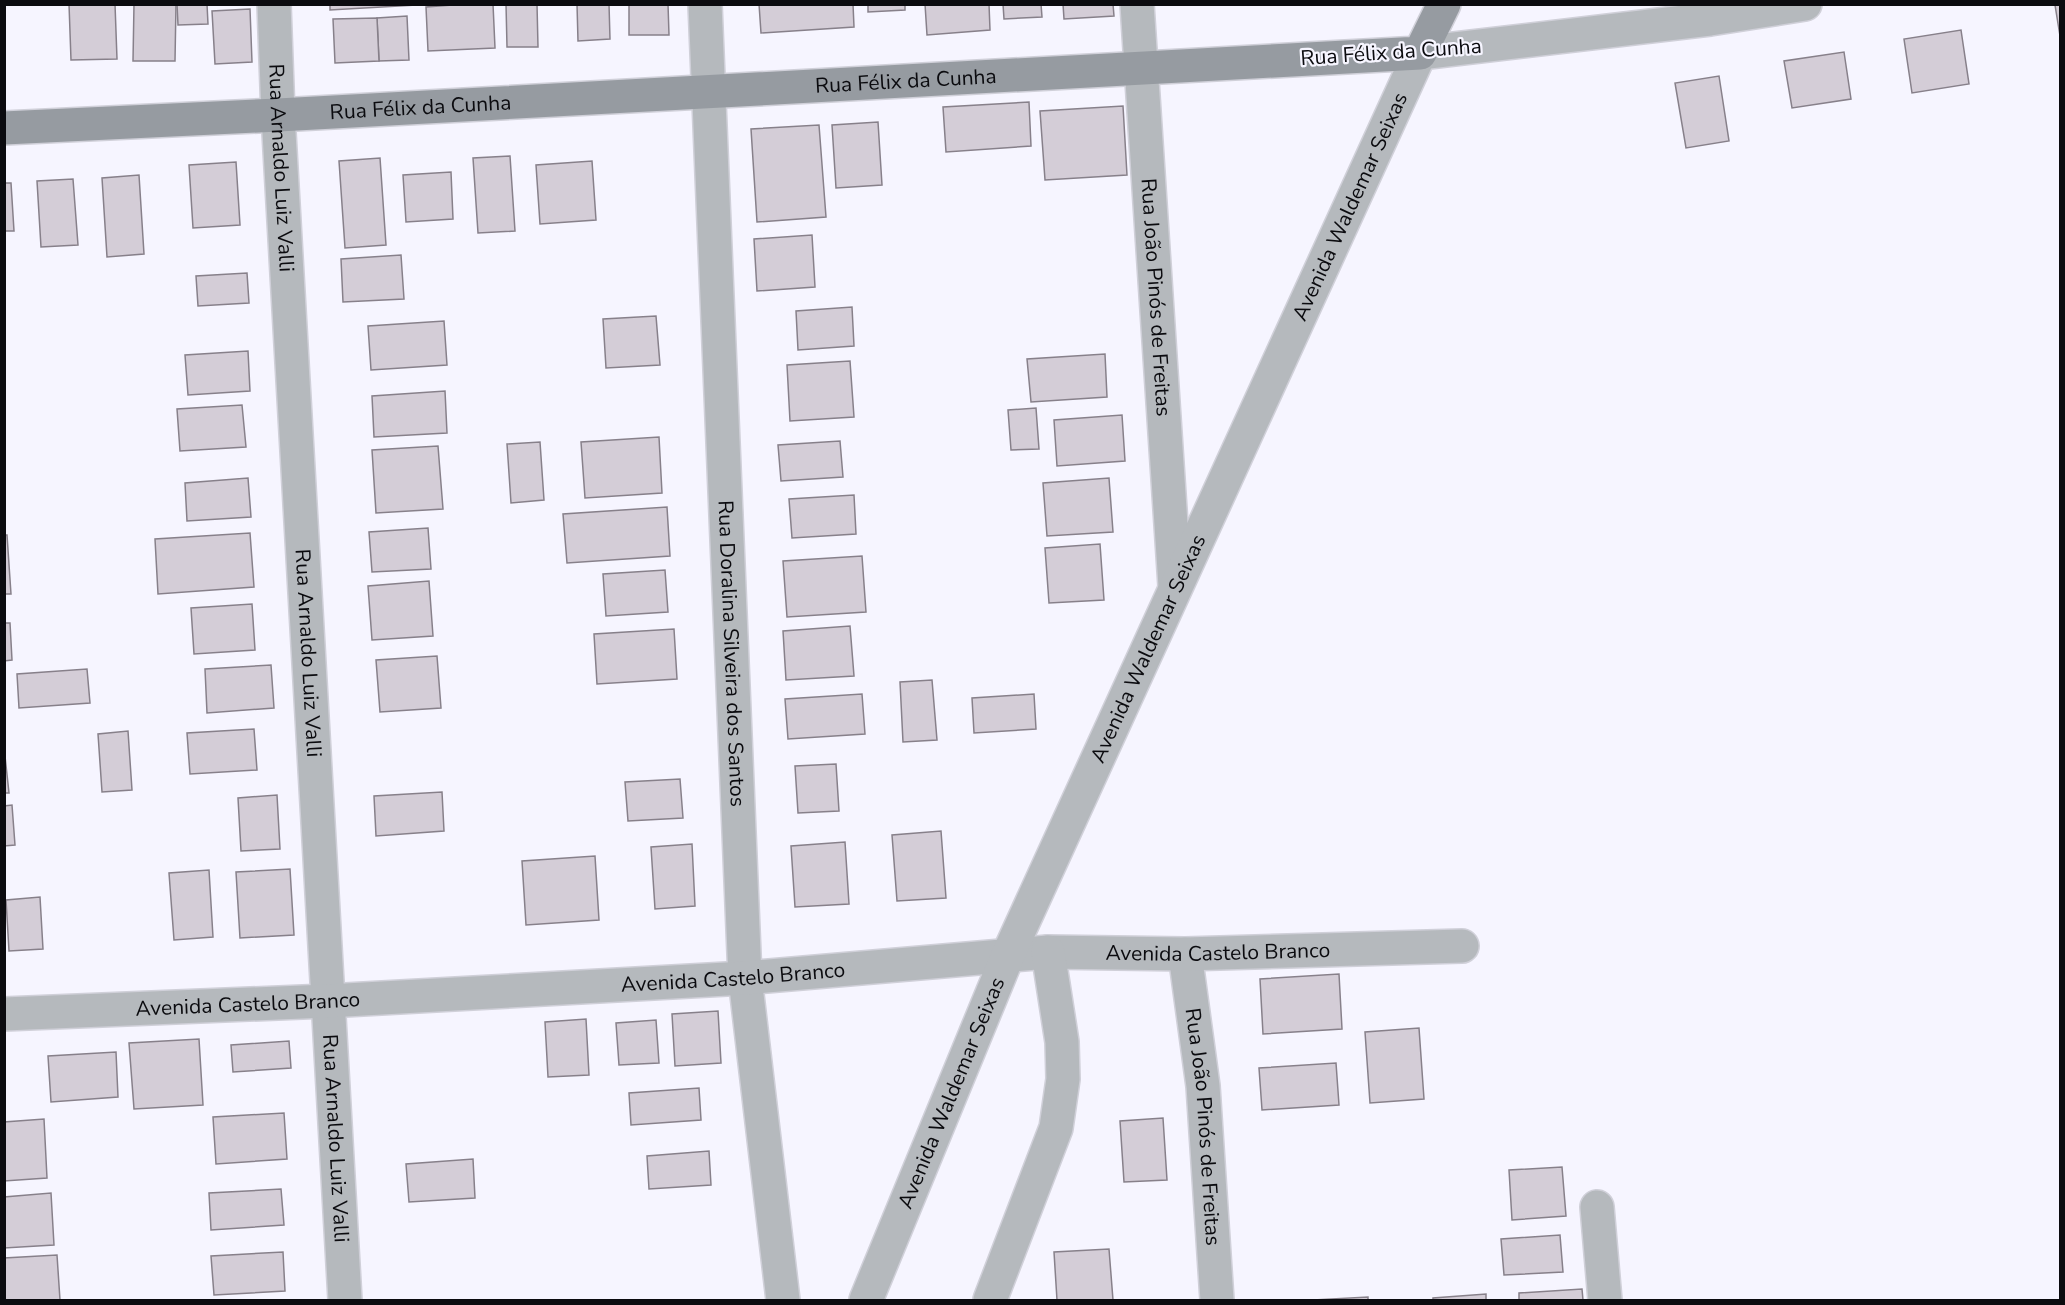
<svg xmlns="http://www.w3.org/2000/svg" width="2065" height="1305" font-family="'Nunito Sans',sans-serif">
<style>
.building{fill:#d4cdd7;stroke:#87808a;stroke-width:1.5}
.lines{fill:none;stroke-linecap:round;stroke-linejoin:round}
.street-casing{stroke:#d0d0d9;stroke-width:36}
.secondary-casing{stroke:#d0d0d9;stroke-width:36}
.street{stroke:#b5b9bd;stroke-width:33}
.secondary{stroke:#969ba1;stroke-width:33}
.labels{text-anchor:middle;stroke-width:4.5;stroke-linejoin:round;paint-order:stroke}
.street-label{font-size:21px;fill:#0b0b0f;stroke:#f6f5ff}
</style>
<rect width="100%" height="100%" fill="#f6f5ff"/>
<!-- building -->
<g class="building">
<polygon points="69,4 115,4 117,59 71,60"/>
<polygon points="134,4 176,4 175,61 133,61"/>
<polygon points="177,4 207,4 208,24 178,25"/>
<polygon points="330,4 416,4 416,5 330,10"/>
<polygon points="466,4 493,4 495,48 428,51 426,7"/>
<polygon points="506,4 537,4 538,47 507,47"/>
<polygon points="577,4 609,4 610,39 578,41"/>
<polygon points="629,4 668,4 669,35 629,35"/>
<polygon points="759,4 853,4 854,27 761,33"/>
<polygon points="868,4 905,4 905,10 868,12"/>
<polygon points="925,4 989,4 990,30 927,35"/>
<polygon points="1003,4 1041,4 1042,17 1004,19"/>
<polygon points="1063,4 1113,4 1114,16 1064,19"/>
<polygon points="2055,5 2060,5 2060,36"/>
<polygon points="250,9 252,62 215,64 212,11"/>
<polygon points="407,16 409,60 379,61 377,18"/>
<polygon points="377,18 379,61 335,63 333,19"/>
<polygon points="1961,30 1969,84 1912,93 1904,39"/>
<polygon points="1844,52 1851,99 1792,108 1784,61"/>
<polygon points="1719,76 1729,141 1686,148 1675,83"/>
<polygon points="1029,102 1031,146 946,152 943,107"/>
<polygon points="1123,106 1127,175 1045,180 1040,111"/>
<polygon points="878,122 882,185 836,188 832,125"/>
<polygon points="819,125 826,217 757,222 751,129"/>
<polygon points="510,156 515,231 478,233 473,158"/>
<polygon points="380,158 386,245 345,248 339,161"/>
<polygon points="592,161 596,220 540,224 536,165"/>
<polygon points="236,162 240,225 193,228 189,165"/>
<polygon points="451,172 453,219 406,222 403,175"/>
<polygon points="139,175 144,254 107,257 102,178"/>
<polygon points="73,179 78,245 41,247 37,181"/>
<polygon points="4,183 11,183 14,231 4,231"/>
<polygon points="812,235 815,287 757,291 754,239"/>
<polygon points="401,255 404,299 343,302 341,259"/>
<polygon points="247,273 249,303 198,306 196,276"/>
<polygon points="852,307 854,346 798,350 796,311"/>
<polygon points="656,316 660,365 606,368 603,319"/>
<polygon points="444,321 447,365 371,370 368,326"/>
<polygon points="248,351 250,391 188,395 185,355"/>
<polygon points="1105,354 1107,397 1031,402 1027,359"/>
<polygon points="850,361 854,417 790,421 787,365"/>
<polygon points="445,391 447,433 374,437 372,396"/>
<polygon points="242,405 246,447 180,451 177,409"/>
<polygon points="1036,408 1039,449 1011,450 1008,410"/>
<polygon points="1122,415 1125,461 1057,466 1054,420"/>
<polygon points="659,437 662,493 585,498 581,442"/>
<polygon points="840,441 843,477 781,481 778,445"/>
<polygon points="540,442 544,500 511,503 507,444"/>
<polygon points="438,446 443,509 376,513 372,450"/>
<polygon points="248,478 251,517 187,521 185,483"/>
<polygon points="1109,478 1113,532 1047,536 1043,483"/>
<polygon points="854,495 856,534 792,538 789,499"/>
<polygon points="667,507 670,556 567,563 563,514"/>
<polygon points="428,528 431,569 372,572 369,532"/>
<polygon points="250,533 254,587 158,594 155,539"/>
<polygon points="4,535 7,535 11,594 4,594"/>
<polygon points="1100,544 1104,600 1049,603 1045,548"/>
<polygon points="862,556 866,612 787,617 783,561"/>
<polygon points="665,570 668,612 606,616 603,574"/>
<polygon points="429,581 433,636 372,640 368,586"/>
<polygon points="252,604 255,650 194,654 191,608"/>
<polygon points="4,623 10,623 12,660 4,661"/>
<polygon points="850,626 854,676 786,680 783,631"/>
<polygon points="674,629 677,679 597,684 594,634"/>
<polygon points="437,656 441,708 380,712 376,660"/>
<polygon points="271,665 274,708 207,713 205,669"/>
<polygon points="87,669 90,703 19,708 17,674"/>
<polygon points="932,680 937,740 903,742 900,682"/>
<polygon points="862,694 865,734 788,739 785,699"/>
<polygon points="1034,694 1036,729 974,733 972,698"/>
<polygon points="254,729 257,770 190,774 187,733"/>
<polygon points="128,731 132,790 102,792 98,734"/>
<polygon points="4,747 9,793 4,793"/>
<polygon points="836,764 839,811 798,813 795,766"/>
<polygon points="680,779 683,818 628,821 625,782"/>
<polygon points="442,792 444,831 376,836 374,796"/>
<polygon points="277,795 280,849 241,851 238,798"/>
<polygon points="12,805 15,845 4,846 4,806"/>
<polygon points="941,831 946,898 897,901 892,835"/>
<polygon points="845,842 849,904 795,907 791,846"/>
<polygon points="692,844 695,906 655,909 651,847"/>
<polygon points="595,856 599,920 526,925 522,861"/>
<polygon points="290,869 294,935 240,938 236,872"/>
<polygon points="209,870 213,937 174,940 169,873"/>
<polygon points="40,897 43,949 9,951 6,900"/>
<polygon points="1339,974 1342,1029 1263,1034 1260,979"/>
<polygon points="718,1011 721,1063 675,1066 672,1014"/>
<polygon points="586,1019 589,1075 548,1077 545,1022"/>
<polygon points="656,1020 659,1063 619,1065 616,1023"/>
<polygon points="1419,1028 1424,1099 1370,1103 1365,1032"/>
<polygon points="199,1039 203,1105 134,1109 129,1043"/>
<polygon points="289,1041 291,1068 233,1072 231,1045"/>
<polygon points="116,1052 118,1097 51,1102 48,1056"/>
<polygon points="1336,1063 1339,1105 1262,1110 1259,1068"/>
<polygon points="699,1088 701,1120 631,1125 629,1093"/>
<polygon points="284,1113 287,1159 216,1164 213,1117"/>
<polygon points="1163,1118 1167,1180 1124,1182 1120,1121"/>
<polygon points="44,1119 47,1178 4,1181 4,1122"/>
<polygon points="709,1151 711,1185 649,1189 647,1156"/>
<polygon points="473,1159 475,1198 409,1202 406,1164"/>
<polygon points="1562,1167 1566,1216 1512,1220 1509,1170"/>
<polygon points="281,1189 284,1225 211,1230 209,1193"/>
<polygon points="51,1193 54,1245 4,1248 4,1197"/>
<polygon points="1560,1235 1563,1272 1504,1275 1501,1239"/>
<polygon points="1109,1249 1113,1300 1057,1300 1054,1252"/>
<polygon points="283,1252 285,1291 214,1295 211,1256"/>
<polygon points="57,1255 60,1300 4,1300 4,1258"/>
<polygon points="1582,1289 1583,1300 1519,1300 1519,1293"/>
<polygon points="1486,1294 1486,1300 1433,1300 1433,1298"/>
<polygon points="1368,1297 1368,1300 1313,1300"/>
</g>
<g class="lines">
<!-- street casing -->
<g class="street-casing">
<g id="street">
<path id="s1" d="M 274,4 L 278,115 L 345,1300"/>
<path id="s2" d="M 705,4 L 745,978 L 783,1300"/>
<path id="s3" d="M 1137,4 L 1175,586"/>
<path id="s4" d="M 1185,954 L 1203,1086 L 1217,1300"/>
<path id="s5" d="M 4,1014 L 327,1001 L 745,978 L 1048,952 L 1185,954 L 1462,946"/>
<polyline points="1597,1207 1605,1300"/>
<path id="s6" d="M 866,1300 L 1008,955 L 1420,53 L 1710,19 L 1805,4"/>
<polyline points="990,1300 1056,1128 1063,1079 1062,1042 1048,952"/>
</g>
</g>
<!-- secondary casing -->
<g class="secondary-casing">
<g id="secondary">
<path id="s7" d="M 4,128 L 278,115 L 1420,53 L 1444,4"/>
</g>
</g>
<!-- street -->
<use href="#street" class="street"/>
<!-- secondary -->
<use href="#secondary" class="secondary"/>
</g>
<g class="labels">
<!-- street labels -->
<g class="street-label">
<text transform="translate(1391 52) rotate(-4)" y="7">Rua Félix da Cunha</text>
<text dy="7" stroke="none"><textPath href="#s7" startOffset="903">Rua Félix da Cunha</textPath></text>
<text dy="7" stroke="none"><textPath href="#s7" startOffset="417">Rua Félix da Cunha</textPath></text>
<text dy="7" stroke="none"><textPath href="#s1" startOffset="164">Rua Arnaldo Luiz Valli</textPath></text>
<text dy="7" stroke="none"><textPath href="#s6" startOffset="1196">Avenida Waldemar Seixas</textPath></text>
<text dy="7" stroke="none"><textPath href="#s3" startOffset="294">Rua João Pinós de Freitas</textPath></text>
<text dy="7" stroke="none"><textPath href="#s6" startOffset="710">Avenida Waldemar Seixas</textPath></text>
<text dy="7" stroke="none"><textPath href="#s1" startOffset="650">Rua Arnaldo Luiz Valli</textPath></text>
<text dy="7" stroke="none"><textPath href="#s2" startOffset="650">Rua Doralina Silveira dos Santos</textPath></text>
<text dy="7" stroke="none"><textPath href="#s5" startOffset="1216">Avenida Castelo Branco</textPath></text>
<text dy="7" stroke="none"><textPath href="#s5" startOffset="730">Avenida Castelo Branco</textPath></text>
<text dy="7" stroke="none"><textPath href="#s5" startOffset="244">Avenida Castelo Branco</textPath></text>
<text dy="7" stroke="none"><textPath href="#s6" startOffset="224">Avenida Waldemar Seixas</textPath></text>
<text dy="7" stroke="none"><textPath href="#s4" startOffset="174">Rua João Pinós de Freitas</textPath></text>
<text dy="7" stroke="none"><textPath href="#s1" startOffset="1136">Rua Arnaldo Luiz Valli</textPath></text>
</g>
</g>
<!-- border -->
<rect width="2065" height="1305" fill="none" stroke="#0b0b0f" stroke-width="12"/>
</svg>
